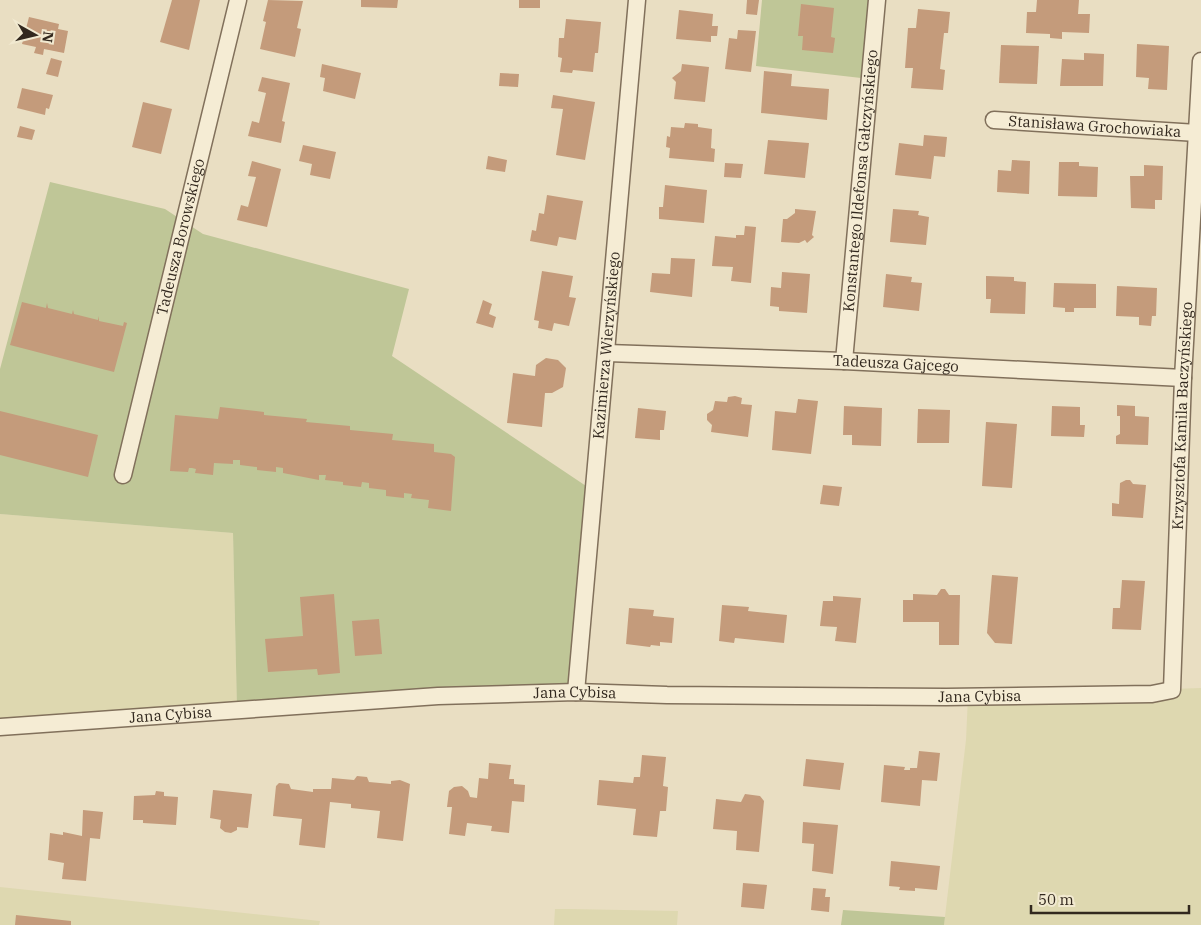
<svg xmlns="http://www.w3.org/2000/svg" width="1201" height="925" font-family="'IBM Plex Serif',serif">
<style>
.farmland{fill:#ded8b0}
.green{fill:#bfc697}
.building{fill:#c49b7b}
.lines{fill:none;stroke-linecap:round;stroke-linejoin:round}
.street-casing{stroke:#81705b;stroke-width:19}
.street{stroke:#f5ecd4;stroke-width:16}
.labels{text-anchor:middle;stroke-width:4.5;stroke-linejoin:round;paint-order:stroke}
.street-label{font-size:15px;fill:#32281e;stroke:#f1e9d0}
</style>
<rect width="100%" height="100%" fill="#e9dec2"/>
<!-- farmland -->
<g class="farmland">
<polygon points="0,514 233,533 237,710 0,727"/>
<polygon points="1201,688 1201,925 944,925 966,740 968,696"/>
<polygon points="0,887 320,921 319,925 0,925"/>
<polygon points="555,909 569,909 678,911 677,925 554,925"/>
</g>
<!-- green -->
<g class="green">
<polygon points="762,0 877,0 870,79 756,66"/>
<polygon points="50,182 165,209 203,234 409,289 392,356 595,492 576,692 237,710 233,533 0,514 0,369"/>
<polygon points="843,910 945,917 944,925 841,925"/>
</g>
<!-- building -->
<g class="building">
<polygon points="172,0 200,0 189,50 160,42"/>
<polygon points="268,0 303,1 297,28 301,29 295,57 260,49 266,22 263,21"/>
<polygon points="361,0 398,0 397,8 361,7"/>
<rect x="519" y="0" width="21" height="8"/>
<polygon points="747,0 759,0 757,15 746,14"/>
<polygon points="1037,0 1079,0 1078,14 1090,14 1089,33 1062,32 1062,39 1050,38 1050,34 1026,33 1027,12 1036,12"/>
<polygon points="801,4 834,8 831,37 835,38 833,53 802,50 803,36 798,36"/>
<polygon points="918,9 950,12 948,33 944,33 940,69 945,70 943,90 911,88 913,68 905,68 908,28 916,28"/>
<polygon points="679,10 713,14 712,26 718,26 717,36 711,36 711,42 676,39"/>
<polygon points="29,17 59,24 58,29 68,31 64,53 44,49 43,55 34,53 36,47 22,44"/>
<polygon points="566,19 601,22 598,53 595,53 593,72 573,70 572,73 560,72 562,58 558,57 559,38 564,38"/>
<polygon points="738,30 756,31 751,72 725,69 729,38 737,39"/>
<polygon points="1137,44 1169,46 1167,90 1148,89 1149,78 1136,77"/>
<polygon points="1001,45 1039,46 1037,84 999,83"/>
<polygon points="1084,53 1104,54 1103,86 1060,86 1062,59 1084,60"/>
<polygon points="51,58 62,61 58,77 46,74"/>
<polygon points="322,64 361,73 355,99 323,91 325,78 320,77"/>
<polygon points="682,64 709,67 705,102 674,99 676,82 672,78 681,71"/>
<polygon points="764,71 792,74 791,86 829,89 827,120 761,113"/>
<polygon points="500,73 519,74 518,87 499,86"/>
<polygon points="262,77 290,83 282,121 285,122 281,143 248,136 252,121 259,123 266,93 258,91"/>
<polygon points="22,88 53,95 49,109 46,108 45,115 17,108"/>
<polygon points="553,95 595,102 585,160 556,155 563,109 551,108"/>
<polygon points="143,102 172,109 161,154 132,147"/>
<polygon points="685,123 698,124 698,127 712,129 711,148 715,149 714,162 669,158 670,148 666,147 667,136 670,137 671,127 684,128"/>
<polygon points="20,126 35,130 32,140 17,137"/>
<polygon points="924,135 947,137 945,157 934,156 931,179 895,175 899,143 923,146"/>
<polygon points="768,140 809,143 805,178 764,174"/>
<polygon points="303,145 336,152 330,179 310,175 312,164 299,161"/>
<polygon points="488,156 507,160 505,172 486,169"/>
<polygon points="1012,160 1030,161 1029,194 997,192 998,170 1011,171"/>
<polygon points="252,161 281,169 267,227 237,220 241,205 248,207 256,177 248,176"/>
<polygon points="1059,162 1079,162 1079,166 1098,167 1097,197 1058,196"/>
<polygon points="725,163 743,164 741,178 724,177"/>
<polygon points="1144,165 1163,166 1162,200 1155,200 1155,209 1131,208 1130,176 1144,176"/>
<polygon points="665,185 707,190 704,223 659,219 659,207 663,207"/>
<polygon points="547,195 583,201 576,240 559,237 557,246 530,241 532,230 536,231 539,213 544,214"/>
<polygon points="795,209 816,211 812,235 814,237 807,243 805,240 799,243 781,242 783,219 787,219 795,213"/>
<polygon points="893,209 919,211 918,215 929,217 926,245 890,242"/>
<polygon points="745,226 756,227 751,283 731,281 733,267 712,266 715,236 736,238 736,235 744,235"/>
<polygon points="671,258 695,259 692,297 650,292 652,273 670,274"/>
<polygon points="542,271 573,276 569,297 576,298 569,326 554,323 552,331 538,328 539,321 534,320"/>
<polygon points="782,272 810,274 807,313 779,311 779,307 770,306 771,287 781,288"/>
<polygon points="886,274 912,277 911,282 922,283 919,311 883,307"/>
<polygon points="986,276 1014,277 1014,281 1026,282 1025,314 990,313 991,299 986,299"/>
<polygon points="1054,283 1096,284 1096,308 1074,308 1074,312 1065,312 1065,308 1053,307"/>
<polygon points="1117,286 1157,288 1156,316 1152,316 1151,326 1139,325 1139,317 1116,316"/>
<polygon points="483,300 492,304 489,314 496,317 493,328 476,323"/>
<polygon points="22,302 46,308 47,303 48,308 72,314 73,310 74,314 98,320 99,316 99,321 123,326 124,322 127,323 114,372 10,345"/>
<polygon points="546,358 558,360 566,368 563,387 552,393 545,393 542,427 507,423 513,373 535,376 536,365"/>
<polygon points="735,396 742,398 741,404 752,405 748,437 711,432 712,425 707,420 707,414 713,410 715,401 727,402 728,397"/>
<polygon points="798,399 818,401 811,454 772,450 775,411 796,413"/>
<polygon points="1117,405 1135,406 1135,416 1149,417 1148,445 1116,444 1116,436 1120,434 1120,416 1117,416"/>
<polygon points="844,406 882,408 881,446 852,445 852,435 843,435"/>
<polygon points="1052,406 1080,407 1080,425 1085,425 1084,437 1051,436"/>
<polygon points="220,407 264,412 264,415 307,419 306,422 350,426 350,430 393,434 392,440 434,444 434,452 451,454 455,457 451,511 428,508 429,500 411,498 412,494 404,493 404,498 386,496 386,490 369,488 369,483 362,482 361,487 343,485 343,482 325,480 326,475 319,475 319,480 283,473 283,468 276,467 276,472 257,470 257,467 240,465 240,460 233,460 233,464 214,463 213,475 195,473 196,469 192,468 189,468 188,472 170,471 175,415 218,419"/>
<polygon points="638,408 666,411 664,430 660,430 660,440 635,438"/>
<polygon points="918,409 950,410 949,443 917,443"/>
<polygon points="0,411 98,435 88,477 0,455"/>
<polygon points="986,422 1017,424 1012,488 982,486"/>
<polygon points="1126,480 1130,480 1133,484 1146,485 1143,518 1112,516 1112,503 1119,504 1120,483"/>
<polygon points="823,485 842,487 839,506 820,504"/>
<polygon points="992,575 1018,577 1012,644 995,643 987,633"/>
<polygon points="1122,580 1145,581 1141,630 1112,629 1113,608 1120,608"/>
<polygon points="941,589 945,589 949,595 960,595 959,645 939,645 939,622 903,622 903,600 913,600 913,594 937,595"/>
<polygon points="334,594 340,673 318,675 317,669 268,672 265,639 303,636 300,597"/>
<polygon points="833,596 861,598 856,643 835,641 837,627 820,626 823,601 833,601"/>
<polygon points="722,605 749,607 748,611 787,615 784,643 735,638 734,643 719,641"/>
<polygon points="629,608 654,610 653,616 674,618 672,643 660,642 660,646 651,645 650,647 626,644"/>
<polygon points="379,619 382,654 355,656 352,621"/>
<polygon points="919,751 940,753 937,781 922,780 920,806 881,802 884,765 905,767 904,770 910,770 910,768 917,768"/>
<polygon points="642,755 666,757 663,786 668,787 666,811 660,811 657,837 633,835 636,809 597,805 599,780 633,783 634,777 640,777"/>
<polygon points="806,759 844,763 840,790 803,786"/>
<polygon points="489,763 511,765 509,779 514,779 514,784 525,785 524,802 512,801 509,833 491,831 492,826 467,823 465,836 449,834 452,807 447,807 449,791 454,787 462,786 468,791 470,797 477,798 479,778 488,779"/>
<polygon points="357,776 367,777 369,782 391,784 391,781 400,780 410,784 403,841 377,838 380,811 351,808 351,804 330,802 325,848 299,845 302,819 273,816 276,786 279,783 289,784 291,789 313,792 313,789 331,789 332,778 354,780"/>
<polygon points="213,790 252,794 248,828 237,827 237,830 231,833 225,832 220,828 221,820 210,818"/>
<polygon points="156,791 164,792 164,796 178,797 176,825 143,823 143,820 133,820 134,796 155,795"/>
<polygon points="745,794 760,796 764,801 759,852 736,850 737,831 713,829 716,799 741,802"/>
<polygon points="83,810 103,812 100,839 90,838 86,881 62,879 64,863 48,860 50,833 63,835 63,832 82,836"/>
<polygon points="803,822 838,825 833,874 812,871 814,844 802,843"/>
<polygon points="891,861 940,866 937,890 915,888 915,891 899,890 900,887 889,886"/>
<polygon points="743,883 767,885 764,909 741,907"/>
<polygon points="813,888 826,889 825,897 830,897 829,912 811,910"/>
<polygon points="16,915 71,921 71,925 15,925"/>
</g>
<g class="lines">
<!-- street casing -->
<g class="street-casing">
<g id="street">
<path id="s1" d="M 994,120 L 1197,133"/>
<path id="s2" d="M 607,353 L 844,361 L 1183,378"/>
<path id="s3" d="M 844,361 L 877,0"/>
<path id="s4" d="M 123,475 L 238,0"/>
<path id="s5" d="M 576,692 L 637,0"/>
<path id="s6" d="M 0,727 L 438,696 L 576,692 L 667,695 L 946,697 L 1152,694 L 1172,690 L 1183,378 L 1201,61"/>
</g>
</g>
<!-- street -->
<use href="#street" class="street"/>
</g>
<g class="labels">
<!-- street labels -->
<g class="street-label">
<text dy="5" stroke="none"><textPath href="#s1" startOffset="101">Stanisława Grochowiaka</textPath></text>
<text dy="5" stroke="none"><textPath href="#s3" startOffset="181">Konstantego Ildefonsa Gałczyńskiego</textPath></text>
<text dy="5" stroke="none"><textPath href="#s4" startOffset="245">Tadeusza Borowskiego</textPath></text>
<text dy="5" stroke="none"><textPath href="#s5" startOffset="348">Kazimierza Wierzyńskiego</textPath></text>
<text dy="5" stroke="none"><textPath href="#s2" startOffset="289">Tadeusza Gajcego</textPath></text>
<text dy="5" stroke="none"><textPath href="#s6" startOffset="1448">Krzysztofa Kamila Baczyńskiego</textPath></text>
<text dy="5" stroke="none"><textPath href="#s6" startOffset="576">Jana Cybisa</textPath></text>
<text dy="5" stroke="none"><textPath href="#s6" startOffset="981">Jana Cybisa</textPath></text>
<text dy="5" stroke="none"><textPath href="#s6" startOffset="171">Jana Cybisa</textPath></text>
</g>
</g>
<!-- north arrow -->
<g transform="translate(35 35) rotate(98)" stroke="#f1e9d0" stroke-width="4" paint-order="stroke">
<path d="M0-4L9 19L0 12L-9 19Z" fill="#32281e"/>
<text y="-8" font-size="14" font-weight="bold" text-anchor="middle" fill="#32281e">N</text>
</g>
<!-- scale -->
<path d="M1031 905v8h158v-8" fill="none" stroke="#32281e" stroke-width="2.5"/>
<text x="1038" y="905" font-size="15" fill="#32281e" stroke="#f1e9d0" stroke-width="4" paint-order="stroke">50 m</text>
</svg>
